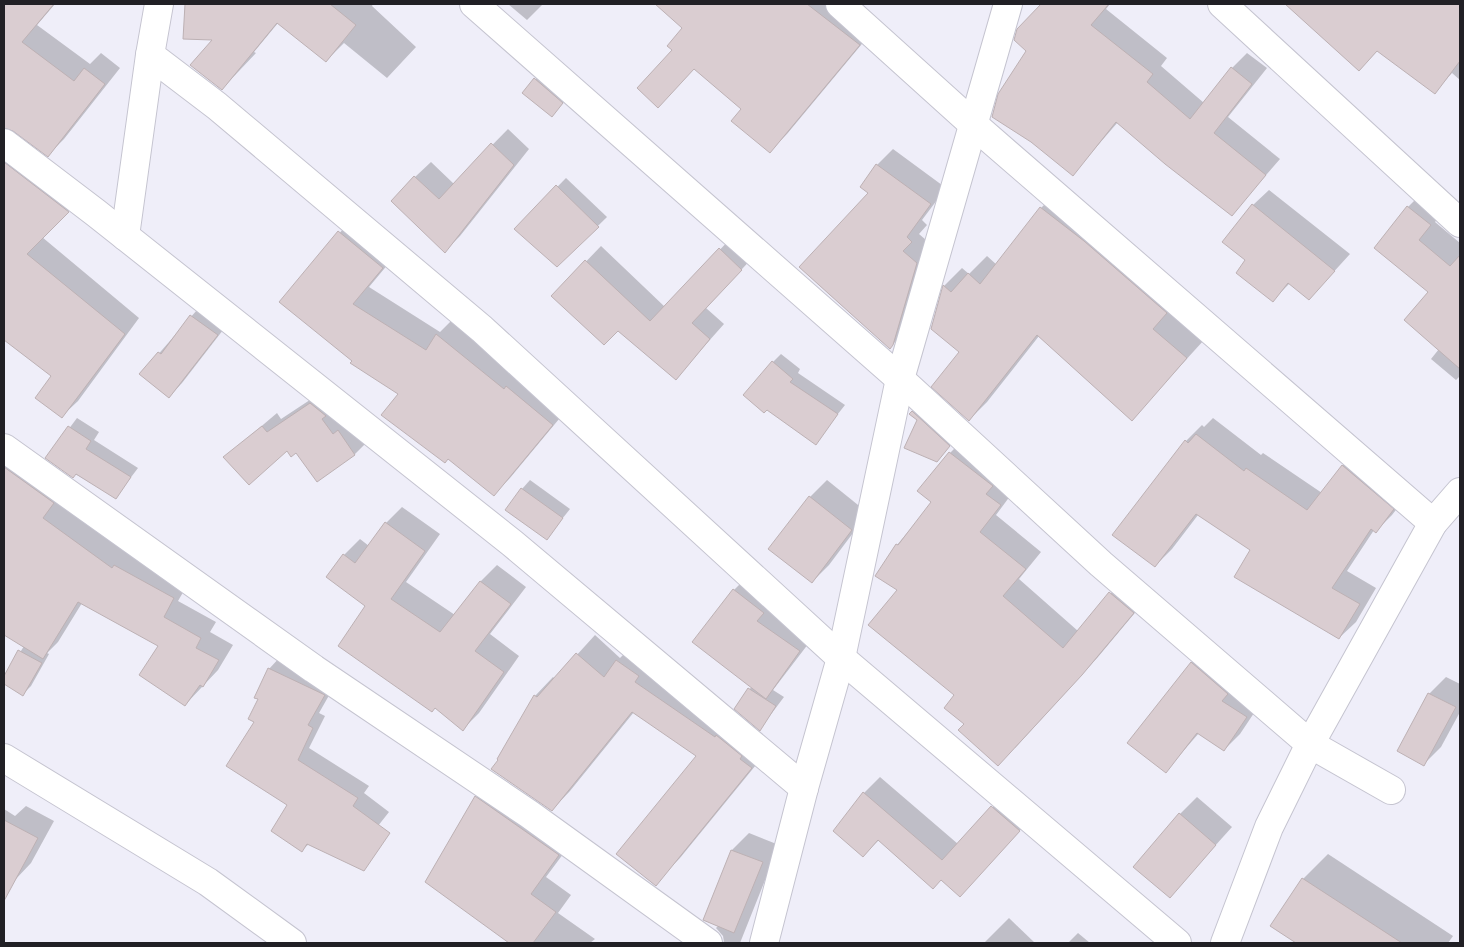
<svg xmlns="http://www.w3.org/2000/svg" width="1464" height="947" font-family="'PT Sans Narrow',sans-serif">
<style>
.shadow{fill:#0003}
.building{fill:#dacdd1;stroke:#bdb1b4}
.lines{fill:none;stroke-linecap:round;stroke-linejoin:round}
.minor-casing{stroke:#c5c4d0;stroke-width:30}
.minor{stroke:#fff;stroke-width:28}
</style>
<rect width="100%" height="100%" fill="#efeef9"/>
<!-- shadow -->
<g class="shadow">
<polygon points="4,4 55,4 37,25 90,64 101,53 120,68 64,139 48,155 29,120 4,101"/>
<polygon points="185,4 373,4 372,6 416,47 387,78 344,43 326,61 278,23 254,52 256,53 222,89 215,39 184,38"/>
<polygon points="508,4 543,4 527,20"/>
<polygon points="667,4 847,4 876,27 787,134 770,151 743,109 674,50 684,28 663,9"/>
<polygon points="1042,4 1110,4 1106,9 1167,58 1161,66 1204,103 1232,68 1247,53 1267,68 1228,117 1280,159 1232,214 1118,122 1073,174 1018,29"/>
<polygon points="1287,4 1460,4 1460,80 1452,73 1435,92 1378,50 1359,69"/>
<polygon points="544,70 571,94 552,115 524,92"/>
<polygon points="508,129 529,149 460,236 445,251 415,177 431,162 454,184"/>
<polygon points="4,145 83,196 42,237 139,318 78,401 62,416 53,376 4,338"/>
<polygon points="893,149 946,188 922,220 927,225 919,234 933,246 906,331 890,347 870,193 877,165"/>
<polygon points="566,178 607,217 557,266 516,229"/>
<polygon points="1059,190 1204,340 1132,419 1039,336 987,402 969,420 961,352 932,329 944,286 962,268 969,274 987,256 997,265 1041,208"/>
<polygon points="1269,190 1350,254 1309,299 1290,283 1273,300 1247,260 1253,205"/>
<polygon points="1425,190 1447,207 1435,222 1460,243 1460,376 1456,380 1431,359 1439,349 1430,291 1408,207"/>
<polygon points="355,215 399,251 369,287 440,332 454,318 569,407 510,478 494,494 400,394 353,361 281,302"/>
<polygon points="734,235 755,255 706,308 724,324 676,378 618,330 553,296 601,246 665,307"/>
<polygon points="204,302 230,321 182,383 169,397 141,374"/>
<polygon points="781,354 800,369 798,373 845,405 815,443 773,362"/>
<polygon points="325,390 369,440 355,454 317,480 296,452 288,449 225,457 277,413 281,419"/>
<polygon points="921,404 957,437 936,461 919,419 911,414"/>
<polygon points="77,418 99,432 94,440 138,468 116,497 47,458"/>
<polygon points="1213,418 1261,455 1263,453 1322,493 1343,465 1359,449 1409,493 1392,515 1376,531 1374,530 1347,571 1376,588 1356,622 1339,638 1252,549 1198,515 1172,549 1155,566 1186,441 1202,425 1204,427"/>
<polygon points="4,430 5,438 189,582 178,601 216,622 210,632 233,645 218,670 185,705 160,645 82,603 58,642 47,653 49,654 31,686 23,694 4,683 4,679 24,646 4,634"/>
<polygon points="966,437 1016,488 996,515 1041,552 1019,579 1078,631 1126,576 1149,596 1098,657 1015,748 965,723 955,695 899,590 897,545 933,502 950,453"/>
<polygon points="530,480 570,509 547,538 522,489"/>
<polygon points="827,480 868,513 829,565 812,582 810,497"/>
<polygon points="402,507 440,534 406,582 455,615 481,581 497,565 526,587 490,634 519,656 479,713 463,729 367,605 344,555 360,539 369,546 386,523"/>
<polygon points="750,574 815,635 773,690 784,697 760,729 736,709 752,686 734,590"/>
<polygon points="595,635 620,658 636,642 769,749 680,858 662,876 698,756 634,712 570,791 552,810 498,758 535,696 553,677 555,679"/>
<polygon points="1207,647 1262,701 1240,734 1224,750 1199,733 1166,771 1191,663"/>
<polygon points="281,656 336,683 319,713 325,716 309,748 369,786 364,793 389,812 359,850 309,844 302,850 289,805 256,721 269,669"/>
<polygon points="1446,677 1460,684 1460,712 1441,747 1424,764 1429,694"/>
<polygon points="880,777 958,844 1008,791 1035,814 960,896 942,879 879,840 863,855 835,831 864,793"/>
<polygon points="492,781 575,838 546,877 571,895 558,913 595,939 590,943 513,943 426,882 476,797"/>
<polygon points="1197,797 1232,827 1169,897 1180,814"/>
<polygon points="26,806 54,821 31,863 14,881 4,876 4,809 15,816"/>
<polygon points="749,833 779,845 740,943 708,943 714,937 724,942 723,936 716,928 718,926 704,919 732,850"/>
<polygon points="1328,854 1453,936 1448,943 1299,943 1272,925 1303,879"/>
<polygon points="1009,918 1035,943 984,943"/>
<polygon points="1078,933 1090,943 1068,943"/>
</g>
<!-- building -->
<g class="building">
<polygon points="4,4 54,4 22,42 74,81 84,68 105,84 48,157 13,131 4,128"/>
<polygon points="185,4 330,4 356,25 326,62 277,23 222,90 190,65 212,40 183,39"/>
<polygon points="655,4 807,4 860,45 770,153 731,121 741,109 694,69 658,108 637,88 672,50 667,46 682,28"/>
<polygon points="1041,4 1109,4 1091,25 1153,74 1147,82 1190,119 1231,67 1252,84 1214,133 1266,175 1232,216 1165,164 1116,122 1073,176 1031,142 992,117 998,94 1026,51 1014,40 1017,29"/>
<polygon points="1285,4 1460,4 1460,61 1435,94 1377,51 1359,71"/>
<polygon points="534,78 563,103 552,117 522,93"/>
<polygon points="491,143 514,165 445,253 391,201 414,176 439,199"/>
<polygon points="4,162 69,212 27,254 125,334 62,418 35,398 51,376 4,340"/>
<polygon points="876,164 931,204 907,237 912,242 903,251 917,263 893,345 890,349 799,267 868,193 860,187"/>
<polygon points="556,185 599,227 557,267 514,229"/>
<polygon points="1252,204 1335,271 1309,300 1288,283 1273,302 1236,273 1245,260 1222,242"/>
<polygon points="1407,206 1431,225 1419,240 1450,266 1460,255 1460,369 1404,320 1428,292 1374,248"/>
<polygon points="1040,207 1084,241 1167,313 1153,329 1187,358 1132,421 1037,335 969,421 931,387 959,352 931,329 943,285 951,292 968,273 980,284"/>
<polygon points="338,231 383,268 353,304 426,350 436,334 504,389 506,386 553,425 494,496 448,459 445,463 381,415 398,394 350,363 352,361 279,302"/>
<polygon points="719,248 742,270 692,323 710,339 676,380 618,331 604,345 551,296 585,260 650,321"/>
<polygon points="190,315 218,335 169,398 139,374 158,352 161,354"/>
<polygon points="772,361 793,379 790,382 838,414 816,445 767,410 764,413 743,395"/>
<polygon points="310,403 326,416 322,419 333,434 338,430 355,455 317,482 296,453 291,457 287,451 249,485 223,457 262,426 267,432"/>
<polygon points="912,411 950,446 937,462 904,448 917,420 909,414"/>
<polygon points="68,426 91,441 86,449 131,477 116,499 76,474 73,478 45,458"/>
<polygon points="1196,434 1244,471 1246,468 1307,510 1342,465 1394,509 1376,533 1371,529 1332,588 1360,604 1339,639 1234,577 1250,550 1196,514 1155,567 1112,535 1185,440 1188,443"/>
<polygon points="949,452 993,486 986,494 1001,505 980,532 1026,569 1003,596 1063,648 1109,592 1134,613 1082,675 998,766 958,730 964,724 944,708 954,695 868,625 897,590 875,576 896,544 898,545 931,502 917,491"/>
<polygon points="4,467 54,503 43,518 112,568 114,565 174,598 164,617 201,638 196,648 219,660 203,687 200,685 185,706 139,675 158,646 78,602 43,659 4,635"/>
<polygon points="521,488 563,518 547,540 505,510"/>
<polygon points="809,496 852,530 812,583 768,549"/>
<polygon points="385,522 425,551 391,599 440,632 480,581 511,604 475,651 504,672 463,731 435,708 432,712 338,646 365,606 326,577 343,554 355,563"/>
<polygon points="733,589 764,613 757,621 800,651 766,699 692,642"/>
<polygon points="18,650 42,663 23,696 4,684 4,676"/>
<polygon points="576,653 604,677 616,660 639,676 635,682 715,737 716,735 742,756 740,759 752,768 656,886 616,854 696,756 632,712 552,811 491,769 498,760 497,759 534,695 537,697"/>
<polygon points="1191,662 1228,694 1222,701 1247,717 1224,751 1197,733 1166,773 1127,743"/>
<polygon points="268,668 325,695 308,725 313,728 298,760 358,798 353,806 390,833 364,871 307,844 302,852 271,831 287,805 226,766 254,722 248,719 258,699 254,698"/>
<polygon points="748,688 776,706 760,731 734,709"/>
<polygon points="1428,693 1456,707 1424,766 1397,751"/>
<polygon points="863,792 942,860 991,806 1020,831 960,897 941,880 933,889 878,840 863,857 833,831"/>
<polygon points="475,796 559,855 531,894 556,912 533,943 509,943 425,882"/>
<polygon points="1179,813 1216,845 1170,898 1133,867"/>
<polygon points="4,820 38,838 4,901"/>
<polygon points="731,850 763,862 734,933 703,920"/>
<polygon points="1302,878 1402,943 1296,943 1270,926"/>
</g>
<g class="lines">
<!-- minor casing -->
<g class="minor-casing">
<g id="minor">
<polyline points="159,4 150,55 217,106 482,329 841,658 1177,943"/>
<polyline points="474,4 900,379 1101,564 1310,744 1391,790"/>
<polyline points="840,4 974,125 1433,523"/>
<polyline points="1222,4 1460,223"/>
<polyline points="4,143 96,213 512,543 804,788"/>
<polyline points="125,236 150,55"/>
<polyline points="4,448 314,669 529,814 708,943"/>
<polyline points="4,758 208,882 292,943"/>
<polyline points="764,943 804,788 841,658 900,379 1008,4"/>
<polyline points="1225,943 1269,827 1310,744 1433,523 1460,492"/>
</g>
</g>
<!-- minor -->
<use href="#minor" class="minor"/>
</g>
<!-- border -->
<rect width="1464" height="947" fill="none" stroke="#212025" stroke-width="10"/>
</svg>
